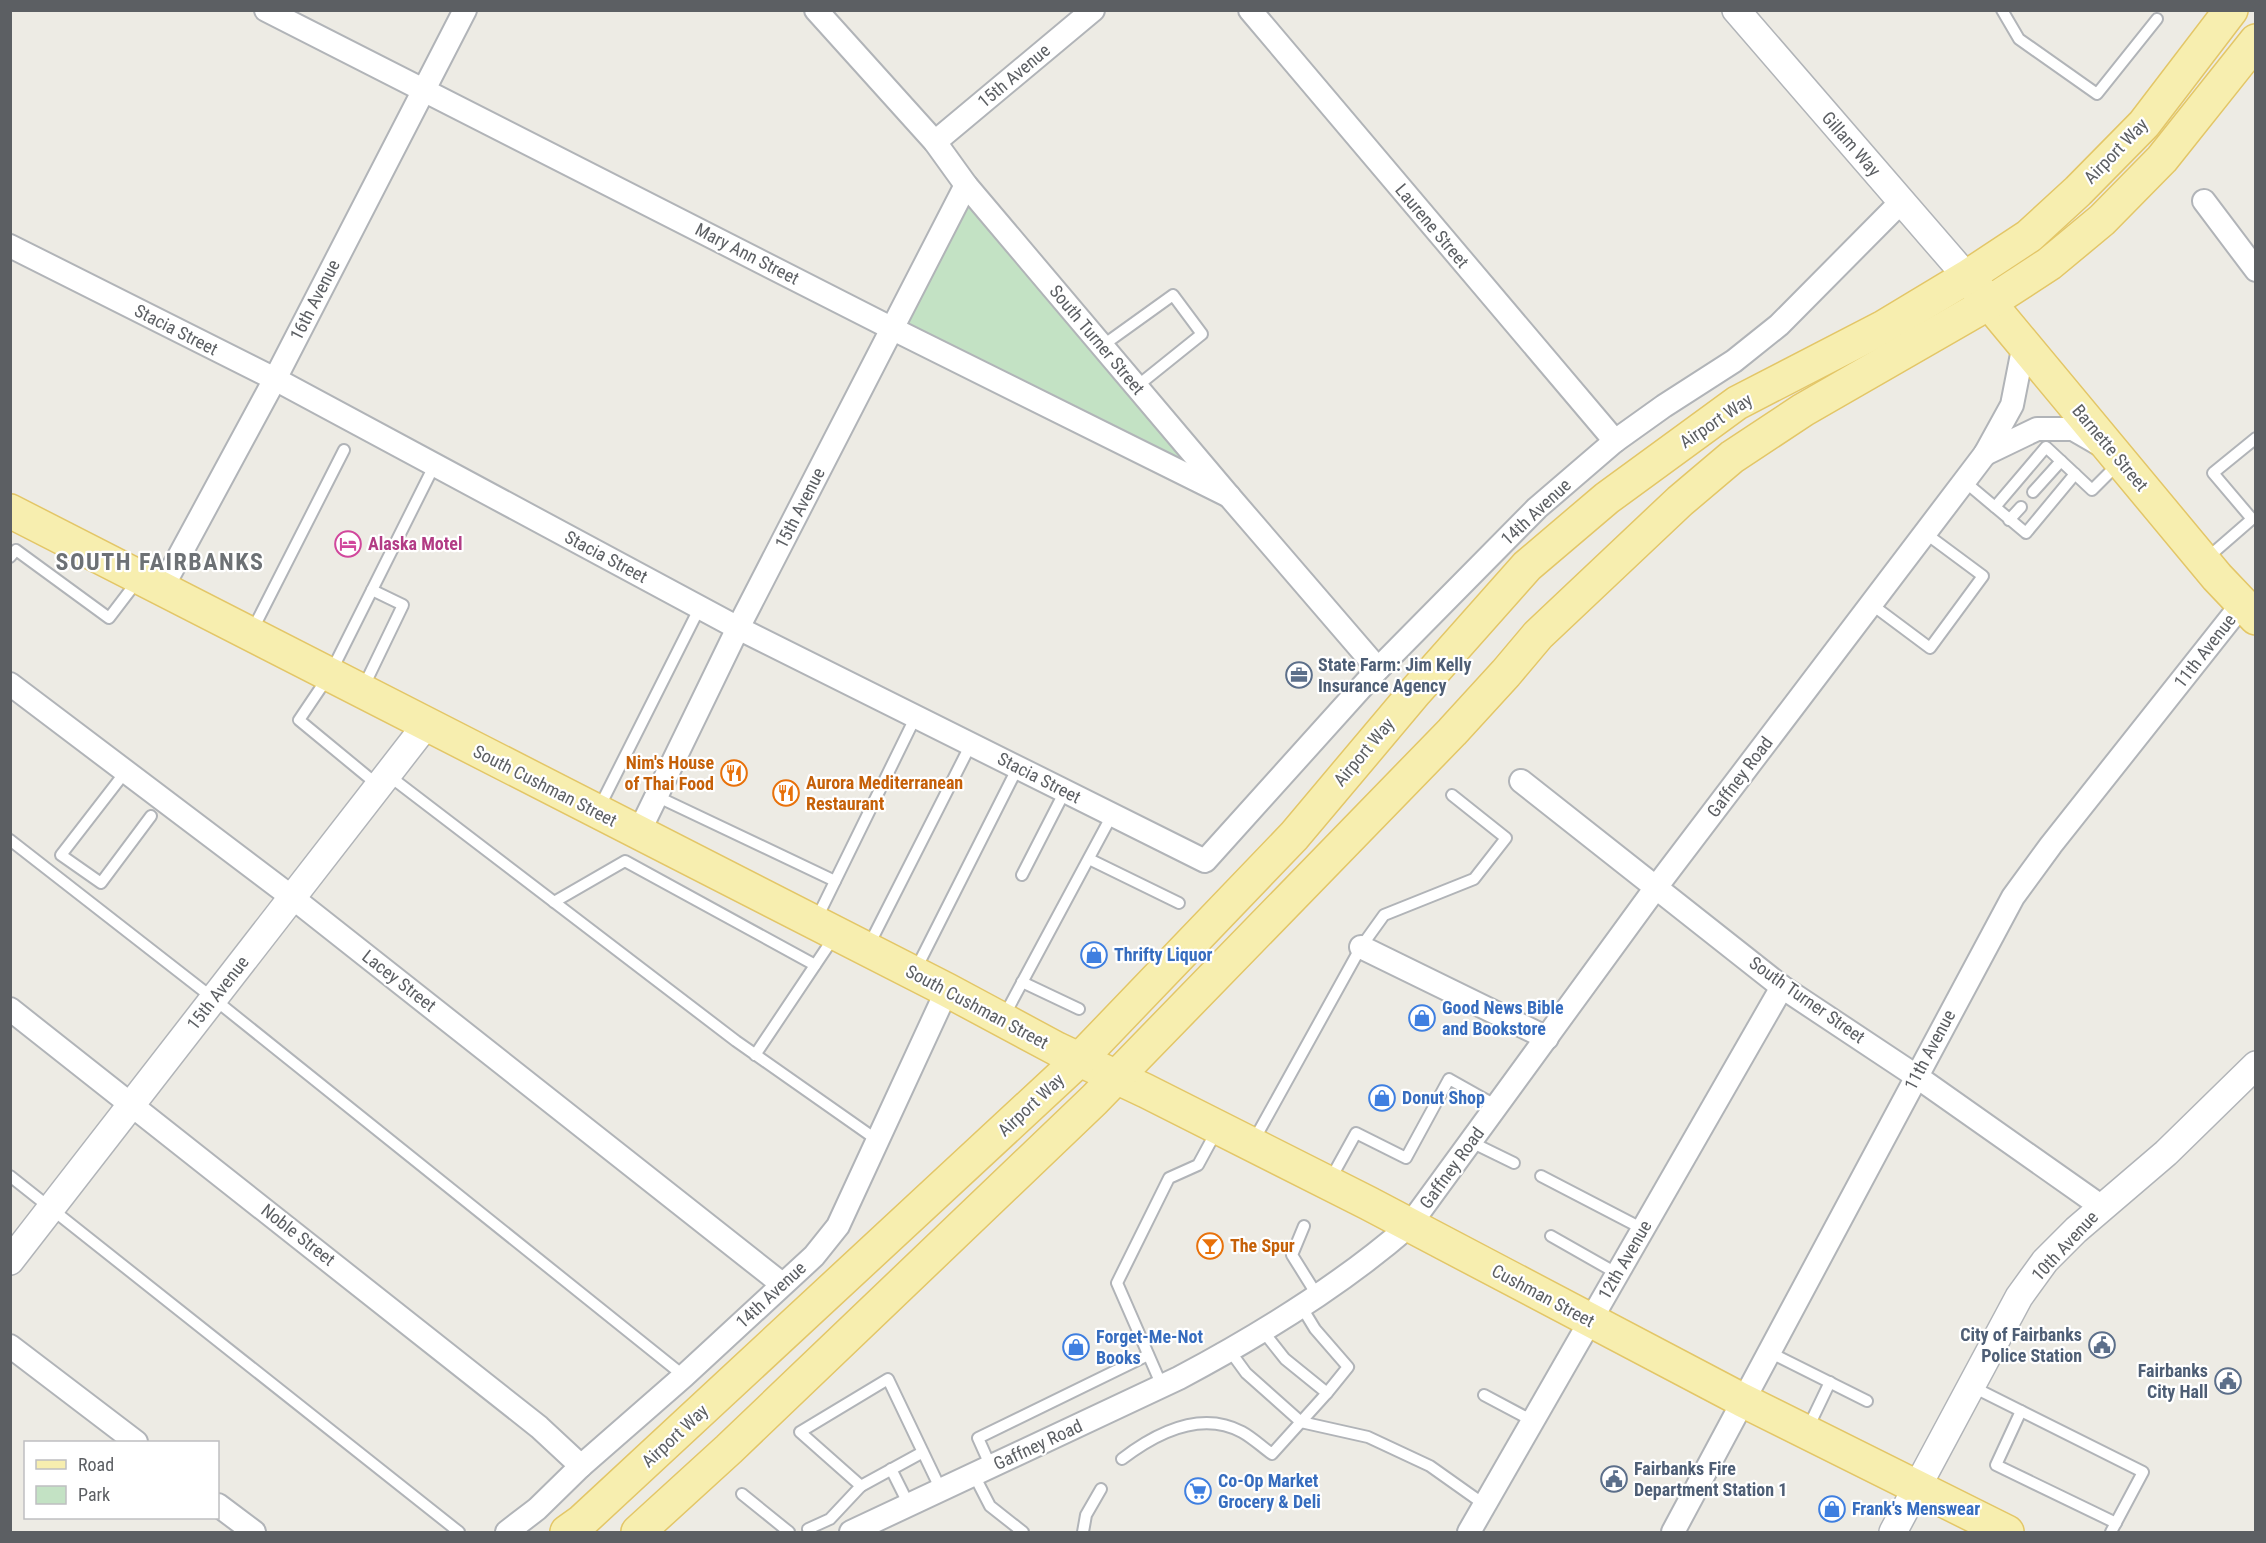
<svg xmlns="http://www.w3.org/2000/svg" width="2266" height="1543" font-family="'Roboto Condensed',sans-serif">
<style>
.green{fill:#c3e2c4}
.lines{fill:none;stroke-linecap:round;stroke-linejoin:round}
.service-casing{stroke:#b1b4b8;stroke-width:14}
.minor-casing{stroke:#b1b4b8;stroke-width:26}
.tertiary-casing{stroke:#b1b4b8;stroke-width:30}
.primary-casing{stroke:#e3c667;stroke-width:36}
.service{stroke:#fff;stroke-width:10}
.minor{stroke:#fff;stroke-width:22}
.tertiary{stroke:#fff;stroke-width:27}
.primary{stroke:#f7eeaf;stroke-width:33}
.labels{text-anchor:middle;stroke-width:4.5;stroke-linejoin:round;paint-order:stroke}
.street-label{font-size:18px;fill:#5c5f63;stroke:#fff}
.hotel-label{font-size:18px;font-weight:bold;fill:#b23c85;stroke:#fff;text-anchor:start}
.service-label{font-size:18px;font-weight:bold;fill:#4e5e75;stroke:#fff;text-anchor:start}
.food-label{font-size:18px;font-weight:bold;fill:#c56008;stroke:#fff;text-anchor:start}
.shop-label{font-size:18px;font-weight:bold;fill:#366cbe;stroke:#fff;text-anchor:start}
.district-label{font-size:24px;font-weight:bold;letter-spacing:1.5px;fill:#6d7175;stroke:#fff}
</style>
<rect width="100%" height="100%" fill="#edebe4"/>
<!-- green -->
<polygon class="green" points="966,185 1229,496 893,329"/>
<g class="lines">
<!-- service casing -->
<g class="service-casing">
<g id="service">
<polyline points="2002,10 2019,39 2097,94 2157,19"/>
<polyline points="1102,346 1173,295 1202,334 1136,387"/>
<polygon points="2046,447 2075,474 2026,533 1995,507"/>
<polyline points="2075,474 2092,490 2118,464"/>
<polyline points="1964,481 1995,507"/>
<polyline points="2033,492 2061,461"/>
<polyline points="2009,520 2021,507"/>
<polyline points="10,557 16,550 109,618 138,580"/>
<polyline points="2206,559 2252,519 2213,473 2256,438"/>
<polyline points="1871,604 1930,648 1983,576 1925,533"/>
<polyline points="252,631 344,450"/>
<polyline points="363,688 403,605 372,590"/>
<polyline points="126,771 61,855 101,883 151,816"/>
<polyline points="388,775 736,1041 877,1140"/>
<polyline points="379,786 299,720 330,674 435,464"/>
<polyline points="656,796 835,881"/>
<polyline points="599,808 700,607"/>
<polyline points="10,840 214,999 684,1376"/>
<polyline points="1089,859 1179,903"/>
<polyline points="1022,875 1065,791"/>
<polyline points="554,902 625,861 815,965"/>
<polyline points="817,918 916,716"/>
<polyline points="868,947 971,744"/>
<polyline points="915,971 1018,767"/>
<polyline points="1022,982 1079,1009"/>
<polyline points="1003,1018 1112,815"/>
<polyline points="755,1055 834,937"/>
<polyline points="1253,1142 1361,947 1384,915 1474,879 1506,838 1452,795"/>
<polyline points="1471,1142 1514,1163"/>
<polyline points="10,1176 459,1532"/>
<polyline points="1541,1176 1643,1229"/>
<polyline points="1330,1180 1356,1133 1406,1158 1449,1079 1497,1106"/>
<polyline points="1304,1226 1292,1255 1317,1295"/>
<polyline points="1551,1236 1618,1274"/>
<polyline points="1301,1306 1315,1329 1348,1367 1327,1393"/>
<polyline points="1230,1351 1246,1373 1301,1422 1368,1437 1430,1466 1485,1505"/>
<polyline points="1769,1352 1867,1401"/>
<polyline points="1162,1386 1117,1283 1169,1178 1198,1165 1217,1130"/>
<polyline points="1971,1386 2143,1472 2111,1532"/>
<polyline points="1484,1395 1533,1421"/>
<polyline points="2021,1411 1996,1465 2116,1523"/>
<polyline points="1808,1428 1830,1382"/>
<polyline points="923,1452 861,1486 800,1432 888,1379 941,1490"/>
<path d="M 1122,1459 C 1156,1433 1201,1410 1242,1432 C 1253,1438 1262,1447 1272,1454 L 1327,1393 L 1285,1359 L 1262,1330"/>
<polyline points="991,1467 978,1438 1148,1355"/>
<polyline points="891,1469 909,1505"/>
<polyline points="974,1475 990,1506 1023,1532"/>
<polyline points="742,1494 789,1532"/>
<polyline points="809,1532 808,1529 830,1519 861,1486"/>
<polyline points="1083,1532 1086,1515 1101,1489"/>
</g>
</g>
<!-- minor casing -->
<g class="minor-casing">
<g id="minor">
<polyline points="266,10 893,329 1229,496"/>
<polyline points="816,10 935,142 966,185 1229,496 1378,669"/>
<polyline points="1250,10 1615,441"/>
<polyline points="935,142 1093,10"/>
<polyline points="2204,201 2256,270"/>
<polyline points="10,246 275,379 738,628 1205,861 1378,669 1537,508 1615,441 1664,406 1734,361 1779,325 1901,202"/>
<polyline points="1985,454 2037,429 2073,429 2099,444"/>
<polyline points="162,588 275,379 465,10"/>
<polyline points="10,684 293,898 782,1284"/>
<polyline points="1521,781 1782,987 1916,1076 2102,1207"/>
<polyline points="638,834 738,628 966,185"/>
<polyline points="1361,947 1547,1038"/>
<polyline points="10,1009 539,1427 581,1466"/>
<polyline points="10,1346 136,1442"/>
<polyline points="218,1505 254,1532"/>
<polyline points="507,1532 537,1509 581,1466 684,1376 814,1256 838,1226 947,990"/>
<path d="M 851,1532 L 1179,1378 C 1260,1335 1340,1286 1409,1226 L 1657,886 L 1985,454 L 2012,405 L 2024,344"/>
<polyline points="1469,1532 1782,987"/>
<polyline points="1673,1532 2013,897 2051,845 2242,604"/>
</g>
</g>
<!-- tertiary casing -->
<g class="tertiary-casing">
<g id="tertiary">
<polyline points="1736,10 1967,277"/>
<polyline points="10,1261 426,725"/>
<polyline points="1893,1532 2019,1297 2045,1261 2076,1230 2166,1153 2256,1065"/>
</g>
</g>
<!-- primary casing -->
<g class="primary-casing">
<g id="primary">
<polyline points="1976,287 2217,577 2256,618"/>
<polyline points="10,511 947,990 1057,1049 1146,1091 1368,1203 1742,1400 2007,1532"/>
<polyline points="567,1532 581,1522 1079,1060 1294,836 1416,691 1527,566 1607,498 1737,403 1884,327 1967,277 2029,236 2078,191 2144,124 2231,10"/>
<polyline points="638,1532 729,1449 1094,1100 1452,732 1506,673 1538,635 1680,501 1732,457 1803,410 1989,303 2049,264 2102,220 2162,159 2256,41"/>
</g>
</g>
<!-- service -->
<use href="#service" class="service"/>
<!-- minor -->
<use href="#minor" class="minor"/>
<!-- tertiary -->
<use href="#tertiary" class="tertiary"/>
<!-- primary -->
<use href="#primary" class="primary"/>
</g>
<!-- icons -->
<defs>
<g id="hotel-ring" transform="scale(1.35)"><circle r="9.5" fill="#fff" stroke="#d1479c" stroke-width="1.5"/><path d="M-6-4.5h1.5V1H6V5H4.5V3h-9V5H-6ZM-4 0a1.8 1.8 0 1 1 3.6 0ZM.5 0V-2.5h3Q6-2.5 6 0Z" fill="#d1479c"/></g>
<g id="office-ring" transform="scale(1.35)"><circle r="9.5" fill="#fff" stroke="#5c6f8a" stroke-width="1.5"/><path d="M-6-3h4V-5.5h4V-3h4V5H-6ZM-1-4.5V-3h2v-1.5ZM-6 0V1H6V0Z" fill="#5c6f8a"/></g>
<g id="restaurant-ring" transform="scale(1.35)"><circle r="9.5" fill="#fff" stroke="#e8710a" stroke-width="1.5"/><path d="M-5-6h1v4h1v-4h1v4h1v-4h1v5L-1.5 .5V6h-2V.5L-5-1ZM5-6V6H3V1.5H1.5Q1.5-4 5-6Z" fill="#e8710a"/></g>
<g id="shop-ring" transform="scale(1.35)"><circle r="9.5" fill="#fff" stroke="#3f7fe0" stroke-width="1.5"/><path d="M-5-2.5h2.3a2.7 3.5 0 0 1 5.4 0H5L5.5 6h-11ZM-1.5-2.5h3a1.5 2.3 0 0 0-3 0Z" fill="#3f7fe0"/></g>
<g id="bar-ring" transform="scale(1.35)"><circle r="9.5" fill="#fff" stroke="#e8710a" stroke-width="1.5"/><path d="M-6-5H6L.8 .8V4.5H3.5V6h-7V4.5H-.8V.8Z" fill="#e8710a"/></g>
<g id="civic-ring" transform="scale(1.35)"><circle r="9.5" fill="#fff" stroke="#5c6f8a" stroke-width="1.5"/><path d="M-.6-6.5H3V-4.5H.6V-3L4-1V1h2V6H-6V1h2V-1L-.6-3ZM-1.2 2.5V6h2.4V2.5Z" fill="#5c6f8a"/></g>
<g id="supermarket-ring" transform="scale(1.35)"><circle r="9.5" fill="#fff" stroke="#3f7fe0" stroke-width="1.5"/><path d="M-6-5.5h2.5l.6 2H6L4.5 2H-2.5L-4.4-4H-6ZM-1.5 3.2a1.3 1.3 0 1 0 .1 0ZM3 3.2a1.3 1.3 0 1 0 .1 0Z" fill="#3f7fe0"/></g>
</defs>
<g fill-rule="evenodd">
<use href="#hotel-ring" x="348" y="544"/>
<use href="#office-ring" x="1299" y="675"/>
<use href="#restaurant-ring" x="734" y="773"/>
<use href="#restaurant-ring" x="786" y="793"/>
<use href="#shop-ring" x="1094" y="955"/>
<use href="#shop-ring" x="1422" y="1018"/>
<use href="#shop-ring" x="1382" y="1098"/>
<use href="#bar-ring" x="1210" y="1246"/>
<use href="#civic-ring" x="2102" y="1345"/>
<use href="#shop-ring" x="1076" y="1347"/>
<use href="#civic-ring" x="2228" y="1381"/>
<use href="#civic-ring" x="1614" y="1479"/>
<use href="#supermarket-ring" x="1198" y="1491"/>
<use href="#shop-ring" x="1832" y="1509"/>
</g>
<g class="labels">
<!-- street labels -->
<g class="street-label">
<text transform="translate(1014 76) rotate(-40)" y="6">15th Avenue</text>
<text transform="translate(1851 144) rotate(49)" y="6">Gillam Way</text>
<text transform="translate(2116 151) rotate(-46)" y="6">Airport Way</text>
<text transform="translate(1432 226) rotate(50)" y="6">Laurene Street</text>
<text transform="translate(747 254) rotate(27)" y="6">Mary Ann Street</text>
<text transform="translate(315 300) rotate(-63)" y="6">16th Avenue</text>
<text transform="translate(176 330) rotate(27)" y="6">Stacia Street</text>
<text transform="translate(1097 340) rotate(50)" y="6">South Turner Street</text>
<text transform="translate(1716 421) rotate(-34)" y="6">Airport Way</text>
<text transform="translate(2110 448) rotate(50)" y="6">Barnette Street</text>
<text transform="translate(800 508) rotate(-63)" y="6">15th Avenue</text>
<text transform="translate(1536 512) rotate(-43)" y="6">14th Avenue</text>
<text transform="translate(606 557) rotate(28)" y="6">Stacia Street</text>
<text transform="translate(2205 651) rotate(-52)" y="6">11th Avenue</text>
<text transform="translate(1364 752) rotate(-50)" y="6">Airport Way</text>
<text transform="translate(1740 777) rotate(-53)" y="6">Gaffney Road</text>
<text transform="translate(1039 778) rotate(27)" y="6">Stacia Street</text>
<text transform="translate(545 786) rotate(27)" y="6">South Cushman Street</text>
<text transform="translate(399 981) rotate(38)" y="6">Lacey Street</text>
<text transform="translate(218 993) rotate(-52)" y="6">15th Avenue</text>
<text transform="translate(1807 1000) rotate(35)" y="6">South Turner Street</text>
<text transform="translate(977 1007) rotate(28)" y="6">South Cushman Street</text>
<text transform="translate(1930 1050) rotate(-62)" y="6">11th Avenue</text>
<text transform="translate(1031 1105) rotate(-43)" y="6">Airport Way</text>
<text transform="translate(1452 1168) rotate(-54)" y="6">Gaffney Road</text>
<text transform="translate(298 1235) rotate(38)" y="6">Noble Street</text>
<text transform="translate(2065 1246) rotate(-47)" y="6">10th Avenue</text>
<text transform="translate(1625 1260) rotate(-60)" y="6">12th Avenue</text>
<text transform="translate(771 1295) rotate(-43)" y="6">14th Avenue</text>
<text transform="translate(1543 1296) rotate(28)" y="6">Cushman Street</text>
<text transform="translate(675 1436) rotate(-43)" y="6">Airport Way</text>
<text transform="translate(1038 1445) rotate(-25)" y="6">Gaffney Road</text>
</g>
<!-- hotel labels -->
<g class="hotel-label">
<text x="368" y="550">Alaska Motel</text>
</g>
<!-- service labels -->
<g class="service-label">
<text x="1318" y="671">State Farm: Jim Kelly<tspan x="1318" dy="21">Insurance Agency</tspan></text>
<text x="2082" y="1341" text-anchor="end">City of Fairbanks<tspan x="2082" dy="21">Police Station</tspan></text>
<text x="2208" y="1377" text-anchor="end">Fairbanks<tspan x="2208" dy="21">City Hall</tspan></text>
<text x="1634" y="1475">Fairbanks Fire<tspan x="1634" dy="21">Department Station 1</tspan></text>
</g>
<!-- food labels -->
<g class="food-label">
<text x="714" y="769" text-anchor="end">Nim's House<tspan x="714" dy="21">of Thai Food</tspan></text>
<text x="806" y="789">Aurora Mediterranean<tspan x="806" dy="21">Restaurant</tspan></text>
<text x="1230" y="1252">The Spur</text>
</g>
<!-- shop labels -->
<g class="shop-label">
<text x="1114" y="961">Thrifty Liquor</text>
<text x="1442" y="1014">Good News Bible<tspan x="1442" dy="21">and Bookstore</tspan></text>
<text x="1402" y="1104">Donut Shop</text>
<text x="1096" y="1343">Forget-Me-Not<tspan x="1096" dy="21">Books</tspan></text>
<text x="1218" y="1487">Co-Op Market<tspan x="1218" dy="21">Grocery &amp; Deli</tspan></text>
<text x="1852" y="1515">Frank's Menswear</text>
</g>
<!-- district labels -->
<g class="district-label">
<text x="160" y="570">SOUTH FAIRBANKS</text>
</g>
</g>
<!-- border -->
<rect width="2266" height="1543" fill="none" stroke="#5c5f63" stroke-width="24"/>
<!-- legend -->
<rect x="24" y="1441" width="195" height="78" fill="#ffffff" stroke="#bebfc1" stroke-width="1.5"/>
<rect x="36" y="1460" width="30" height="9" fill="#f7eeaf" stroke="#bebfc1" stroke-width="1.5"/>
<text x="78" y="1471" font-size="18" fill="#5c5f63">Road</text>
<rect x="36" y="1486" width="30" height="18" fill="#c3e2c4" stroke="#bebfc1" stroke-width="1.5"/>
<text x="78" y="1501" font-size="18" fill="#5c5f63">Park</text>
</svg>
